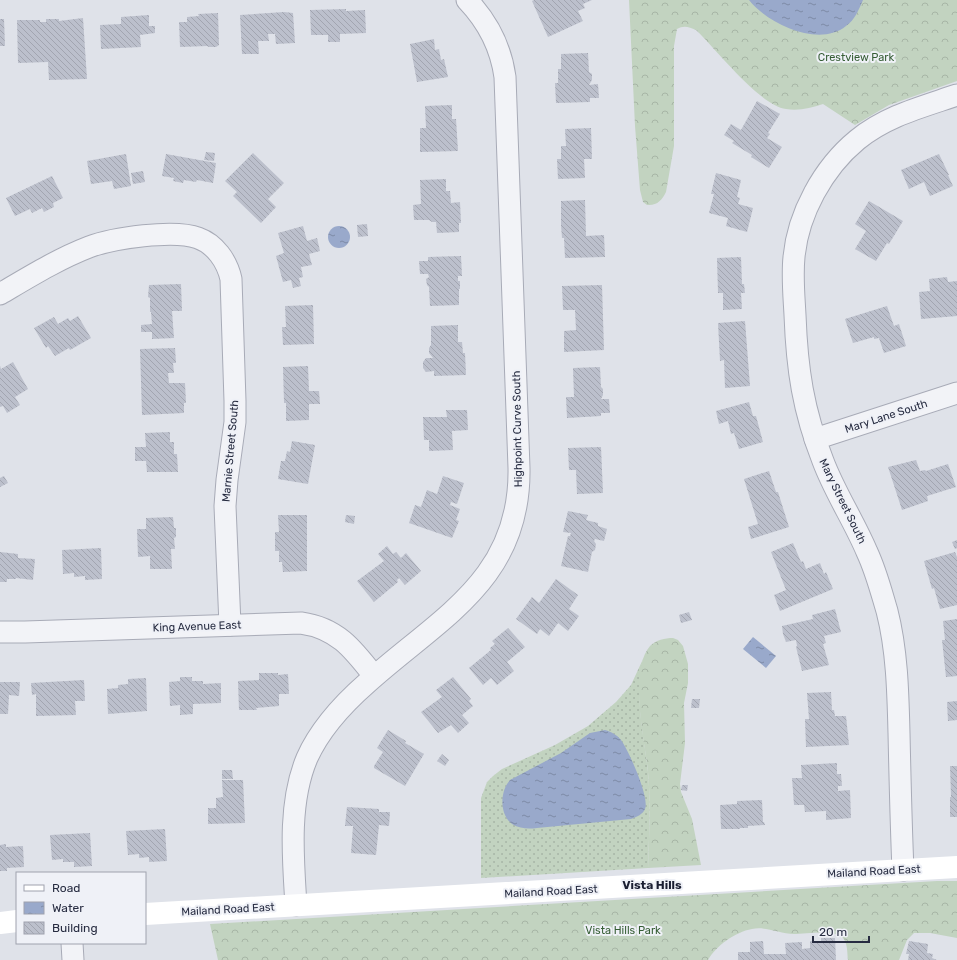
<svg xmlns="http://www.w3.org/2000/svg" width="957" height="960" font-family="Rubik,sans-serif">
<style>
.grass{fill:url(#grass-dots)}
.forest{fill:url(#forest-crowns)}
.water{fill:url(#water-ripples)}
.building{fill:url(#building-back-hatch)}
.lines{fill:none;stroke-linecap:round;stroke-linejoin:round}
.street-casing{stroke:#a8abb7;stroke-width:23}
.street{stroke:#f2f3f7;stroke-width:21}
.secondary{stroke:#fff;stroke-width:22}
.labels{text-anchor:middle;stroke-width:4;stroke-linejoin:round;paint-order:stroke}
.park-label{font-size:11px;fill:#355d34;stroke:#eff1f7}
.street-label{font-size:11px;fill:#272c41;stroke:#eff1f7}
.neighbourhood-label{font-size:12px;font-weight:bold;fill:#1a1e32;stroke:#eff1f7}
</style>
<defs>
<pattern id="grass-dots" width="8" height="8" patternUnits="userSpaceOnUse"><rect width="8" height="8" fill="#c2d3c0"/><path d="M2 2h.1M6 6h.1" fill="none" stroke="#a7b5a6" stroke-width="1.8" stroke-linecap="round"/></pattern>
<pattern id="forest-crowns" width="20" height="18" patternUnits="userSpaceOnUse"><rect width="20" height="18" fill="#c2d3c0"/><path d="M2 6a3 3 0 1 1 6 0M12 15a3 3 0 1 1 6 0" fill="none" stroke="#a7b5a6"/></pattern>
<pattern id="water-ripples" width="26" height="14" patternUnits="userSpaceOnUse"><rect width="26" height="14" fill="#99a9cb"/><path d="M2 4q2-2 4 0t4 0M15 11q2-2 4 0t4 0" fill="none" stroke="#7d8aa6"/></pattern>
<pattern id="building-back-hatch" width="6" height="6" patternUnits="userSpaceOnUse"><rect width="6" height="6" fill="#bcc0cc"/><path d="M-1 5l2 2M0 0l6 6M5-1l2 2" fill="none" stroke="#a2a5b0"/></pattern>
</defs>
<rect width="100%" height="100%" fill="#dfe2e9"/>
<!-- grass -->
<path class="grass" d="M 643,659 C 634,697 644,734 648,772 C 651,804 649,836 648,868 L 481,878 L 481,798 L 487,782 L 493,776 L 502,769 L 555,745 L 588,726 L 616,702 L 631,685 Z"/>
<!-- forest -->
<g class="forest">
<path d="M 629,0 L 957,0 L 957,81 L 889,105 L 855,125 L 823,104 C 811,108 799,111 786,109 C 759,105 717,50 696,30 C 689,27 684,25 677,29 L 674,46 L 674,146 L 666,192 C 662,200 657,206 647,205 L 643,202 L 640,190 L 635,126 Z"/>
<path d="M 673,638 L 678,640 L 683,646 L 688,664 L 688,683 L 684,703 L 685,743 L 680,784 L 681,792 L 692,819 L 701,865 L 648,868 C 649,836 651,804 648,772 C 645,741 628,672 650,646 C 656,640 665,638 673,638 Z"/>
<path d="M 937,881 L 957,881 L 957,938 L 930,933 L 914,933 L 907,940 L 899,960 L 848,960 C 847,953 848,942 842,937 C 832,929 806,934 794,934 C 780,934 766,926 752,929 C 735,932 716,946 708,960 L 218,960 L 210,924 Z"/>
</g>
<!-- water -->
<g class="water">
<path d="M 749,0 L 863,0 C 859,9 855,20 846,26 C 819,48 768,24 749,0 Z"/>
<circle cx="339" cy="237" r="11"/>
<polygon points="753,637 776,656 766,668 743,649"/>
<path d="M 605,730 C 612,732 617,735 621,740 C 628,749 650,798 645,809 C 643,814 637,817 631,819 L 537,828 C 529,829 520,829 512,824 C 499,814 500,791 510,780 L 561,753 L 590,733 Z"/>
</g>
<!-- building -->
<g class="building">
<polygon points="534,0 592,0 583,4 585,8 578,11 583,21 548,37 532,1"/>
<polygon points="346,9 346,11 365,10 366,33 340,34 340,42 328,42 328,35 311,35 310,10"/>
<polygon points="284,12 293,13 295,43 276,44 275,34 268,34 269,41 258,41 259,54 242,54 240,15"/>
<polygon points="218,13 219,45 216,47 209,47 207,46 180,47 179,22 187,22 187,17 199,16 198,14"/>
<polygon points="149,15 149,26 155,26 155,33 140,35 141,47 101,49 100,25 121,24 121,17"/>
<polygon points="83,18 87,79 49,80 48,62 18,63 17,20 40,20 40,22 46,22 46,19 59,19 59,21"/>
<polygon points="0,19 4,19 5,46 0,46"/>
<polygon points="434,39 435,50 439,49 441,60 444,59 448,77 417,82 410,44"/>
<polygon points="588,53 589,72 592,74 592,80 589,85 598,84 599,98 590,98 590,102 556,103 555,83 558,83 558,69 561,69 561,54"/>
<polygon points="757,101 780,114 768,133 770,134 767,138 782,147 769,168 751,157 752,155 732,143 734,141 724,135 731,124 741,130"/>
<polygon points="452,105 452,119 456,119 458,151 420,152 420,128 426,128 425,106"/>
<polygon points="591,128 592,159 584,159 585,178 558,179 557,159 561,159 561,146 566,146 565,129"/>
<polygon points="206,152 215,153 214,161 204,160"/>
<polygon points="253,153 284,183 268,199 276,207 261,223 233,196 237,192 225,181"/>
<polygon points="126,154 131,186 114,189 112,181 91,184 87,161"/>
<polygon points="166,154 216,163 213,183 197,180 196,182 184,180 183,183 173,181 174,178 162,176"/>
<polygon points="939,154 949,175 948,175 953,186 930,196 924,182 909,189 901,170"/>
<polygon points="143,171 145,182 133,184 131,173"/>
<polygon points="716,173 741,180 737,197 740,198 738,204 753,208 747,232 726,226 728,218 709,213 714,194 711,194"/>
<polygon points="52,176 63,198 53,203 54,207 44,212 42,208 32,213 30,209 15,216 6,198"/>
<polygon points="446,179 446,191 450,191 451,203 460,202 461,223 459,223 459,232 437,233 436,222 432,222 429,220 414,220 413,205 421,204 420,180"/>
<polygon points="585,200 586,236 604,235 605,257 565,258 564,238 562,238 561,225 561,201"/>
<polygon points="869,201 903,221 889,244 887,243 876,261 855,249 866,231 855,224"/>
<polygon points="367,224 368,236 358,237 357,225"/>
<polygon points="303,226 307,241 317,238 320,251 309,254 312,265 301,267 303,277 299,278 301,286 293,288 291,280 283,282 276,256 284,253 278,233"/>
<polygon points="461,256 462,276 458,276 458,281 460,281 460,289 459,289 459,305 430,306 429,287 427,285 426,279 429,277 428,274 420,274 419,261 428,261 428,257"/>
<polygon points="741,257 742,284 744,284 745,293 741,293 742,309 723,310 723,293 718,293 717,258"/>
<polygon points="947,277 948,282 957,281 957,316 921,319 919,292 930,291 929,279"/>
<polygon points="181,284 182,311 172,311 174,338 152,339 152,332 141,332 141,325 152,324 151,312 150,312 150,298 148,297 149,285"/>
<polygon points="602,285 604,350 564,352 564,331 576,330 575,310 563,310 562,286"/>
<polygon points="313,305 314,344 283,345 282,327 286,327 285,306"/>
<polygon points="887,306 894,326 899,324 906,346 884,353 879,338 874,339 874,337 853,343 845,319"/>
<polygon points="78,316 91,338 70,350 69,348 55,356 48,346 46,348 34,328 54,317 58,324 68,318 70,321"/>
<polygon points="745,321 750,386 725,388 724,360 720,361 718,323"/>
<polygon points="458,325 458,342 462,342 463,353 465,353 466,375 434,376 434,371 426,372 423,368 423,362 426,358 433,358 429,353 429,348 431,345 431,326"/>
<polygon points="175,348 176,363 173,363 174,373 168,373 169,383 185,383 186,403 184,403 184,413 142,415 140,349"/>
<polygon points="13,362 28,389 15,397 20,405 7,413 3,406 0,407 0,366 1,369"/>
<polygon points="308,366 309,391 319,391 320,404 309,404 309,420 286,421 286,403 284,403 283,367"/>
<polygon points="600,367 601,387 603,389 603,395 601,399 609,399 610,413 601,413 601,416 567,418 566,397 574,397 573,368"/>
<polygon points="749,402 753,416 756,416 763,442 739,449 734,433 731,434 728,421 719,424 716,411"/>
<polygon points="446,410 467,410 468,430 452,431 453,450 429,451 429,440 424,440 423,417 447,417"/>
<polygon points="170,432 170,442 174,442 174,454 177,454 178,472 147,472 146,461 135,461 135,447 146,447 145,433"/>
<polygon points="292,441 315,445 308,484 278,479 281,461 285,461 287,451 290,452"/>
<polygon points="601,447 603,493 577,494 576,470 569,470 568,448"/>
<polygon points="916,460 920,471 925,470 926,471 948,464 956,487 927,496 928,501 902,510 888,467"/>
<polygon points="769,471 776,492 778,492 789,527 751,539 748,527 758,524 744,479"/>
<polygon points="4,476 8,483 0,487 0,478"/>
<polygon points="443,476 464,483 457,504 451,502 450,505 460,509 456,520 459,521 452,538 409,523 415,505 421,507 427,490 437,494"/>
<polygon points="568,511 588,515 586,520 598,523 598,526 607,529 604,541 595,539 594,541 596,544 595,550 592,552 588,572 561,566 568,536 570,536 571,533 563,532"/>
<polygon points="278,515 307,515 307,571 283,572 282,562 279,562 279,551 275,551 275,532 279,532"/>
<polygon points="346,515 355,516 354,524 345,522"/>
<polygon points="173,517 174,528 176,528 176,537 174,538 175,549 171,549 172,569 150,569 150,556 138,557 137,529 146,529 146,518"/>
<polygon points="957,540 957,548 955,549 952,542"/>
<polygon points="793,543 801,562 803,561 806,569 820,563 824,574 826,572 833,589 780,611 774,595 786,590 771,552"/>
<polygon points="387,546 393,554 396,552 401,558 406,553 421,571 405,585 399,578 397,580 398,582 374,602 357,581 384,561 378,554"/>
<polygon points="101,548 102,579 85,580 85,576 74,577 74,573 63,574 62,550"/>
<polygon points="0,552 18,554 18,558 35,559 33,580 16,578 16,579 7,579 7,582 0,582"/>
<polygon points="955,552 957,557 957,605 940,609 934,588 932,589 924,561"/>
<polygon points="556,579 578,595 569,609 579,616 568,631 558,623 549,636 540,629 537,634 516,619 532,597 539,603"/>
<polygon points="835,609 841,632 824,636 826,643 823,644 829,665 802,671 796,647 797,646 796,640 786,642 783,634 782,626 813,619 812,615"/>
<polygon points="689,612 692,620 681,623 679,615"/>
<polygon points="957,619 957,676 946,677 942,640 945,640 943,621"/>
<polygon points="508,628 525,647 507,662 514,671 497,685 491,678 483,685 469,668 491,650 490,648 495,644 492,641"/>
<polygon points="259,673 278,673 278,675 288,674 289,694 279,694 279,706 256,708 257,710 239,710 238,681 259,680"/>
<polygon points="180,677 192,677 192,681 203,681 203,684 221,683 221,703 193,704 193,714 180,715 180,705 170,706 169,682 180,681"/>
<polygon points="453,677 471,699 469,701 473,706 462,715 469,723 458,733 451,725 438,733 421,712 442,697 436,690"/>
<polygon points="146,678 147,711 108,714 107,689 118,688 118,685 128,684 128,679"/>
<polygon points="84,680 85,701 75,701 76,715 36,716 36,694 32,695 31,683"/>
<polygon points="0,682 20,682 19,696 9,695 8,714 0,714"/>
<polygon points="831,692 832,710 834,710 835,716 846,716 849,745 806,747 805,719 809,719 807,693"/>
<polygon points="692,699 700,699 699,708 691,708"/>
<polygon points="957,701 957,720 948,721 947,702"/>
<polygon points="388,730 406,741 405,743 424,754 405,786 374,768 374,766 383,752 377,748"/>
<polygon points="442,754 449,760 445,766 437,761"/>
<polygon points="837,763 837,774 841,774 842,786 838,786 838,791 850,790 851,818 826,820 826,811 805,812 804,805 794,805 792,778 802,778 801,765"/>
<polygon points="950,766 957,766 957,817 950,817 950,797 951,797"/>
<polygon points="222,770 232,770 233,779 222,779"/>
<polygon points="222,780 243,780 245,823 208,824 208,808 216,808 216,798 223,797"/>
<polygon points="682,785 688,785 687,791 681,790"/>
<polygon points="762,800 763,822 764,822 765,825 748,826 748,828 740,828 740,829 721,829 720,805 737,804 737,801"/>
<polygon points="347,807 379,809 379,812 390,812 389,826 379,825 376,855 351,853 353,826 345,826"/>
<polygon points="165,829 167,861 149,862 149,857 139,858 139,854 128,855 126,831"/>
<polygon points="90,833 92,866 74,867 74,862 63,862 63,859 52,860 50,835"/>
<polygon points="6,844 6,847 23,846 24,867 7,868 7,871 0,871 0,845"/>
<polygon points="821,938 835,938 836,960 738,960 738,952 750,952 750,942 763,941 764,954 786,954 785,943 802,942 802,949 810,948 810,941 821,941"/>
<polygon points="909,941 928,944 927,953 933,954 932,958 937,960 908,960 909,954 906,954"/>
</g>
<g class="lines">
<!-- street casing -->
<g class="street-casing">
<g id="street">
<path d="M 0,294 C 29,277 58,259 89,247 C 113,238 174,229 198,238 C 215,244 227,261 231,279 L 235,401 L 235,422 L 227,480 L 225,506 L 230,625"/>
<polyline points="815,439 957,393"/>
<path d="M 0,632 L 25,632 L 301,623 C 337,628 353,649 374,676"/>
<path d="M 903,870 C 901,824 900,779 899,733 C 898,692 897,650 887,611 C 881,591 876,571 867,552 C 854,521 835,493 823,461 C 803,410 797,369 795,315 C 794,296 792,276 794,257 C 798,214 823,168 857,140 C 886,116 922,107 957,95"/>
<path d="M 296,905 C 293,858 288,803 307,758 C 320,729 343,704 367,683 C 439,618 521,580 519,468 L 505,77 C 501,48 488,22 467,0"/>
<polyline points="72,943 73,960"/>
</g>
</g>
<!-- street -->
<use href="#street" class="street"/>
<!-- secondary -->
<g class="secondary">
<polyline points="145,914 957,867"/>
<polyline points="0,923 17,921"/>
</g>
</g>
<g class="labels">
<!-- park labels -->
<g class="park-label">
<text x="856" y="61">Crestview Park</text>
<text x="623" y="934">Vista Hills Park</text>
</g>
<!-- street labels -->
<g class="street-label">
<text transform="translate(886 416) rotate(-18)" y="4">Mary Lane South</text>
<text transform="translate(517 429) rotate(-91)" y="4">Highpoint Curve South</text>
<text transform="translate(230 451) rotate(-85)" y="4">Marnie Street South</text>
<text transform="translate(843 501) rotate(64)" y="4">Mary Street South</text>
<text transform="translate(197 626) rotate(-2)" y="4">King Avenue East</text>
<text transform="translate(874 871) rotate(-3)" y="4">Mailand Road East</text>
<text transform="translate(551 891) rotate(-3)" y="4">Mailand Road East</text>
<text transform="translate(228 909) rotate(-3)" y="4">Mailand Road East</text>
</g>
<!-- neighbourhood labels -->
<g class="neighbourhood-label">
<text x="652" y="889">Vista Hills</text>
</g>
</g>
<!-- legend -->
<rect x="16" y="872" width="130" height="72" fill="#eff1f7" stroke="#9fa2ae"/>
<rect x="24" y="885" width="20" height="6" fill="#ffffff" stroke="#9fa2ae"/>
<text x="52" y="892" font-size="12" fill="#272c41">Road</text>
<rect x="24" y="902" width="20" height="12" fill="url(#water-ripples)" stroke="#9fa2ae"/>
<text x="52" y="912" font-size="12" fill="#272c41">Water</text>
<rect x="24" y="922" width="20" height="12" fill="url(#building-back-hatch)" stroke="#9fa2ae"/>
<text x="52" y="932" font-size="12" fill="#272c41">Building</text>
<!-- scale -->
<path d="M813 936v6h56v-6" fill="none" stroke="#272c41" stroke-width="2"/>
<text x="819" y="936" font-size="12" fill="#272c41" stroke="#eff1f7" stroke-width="3" paint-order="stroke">20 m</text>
</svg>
